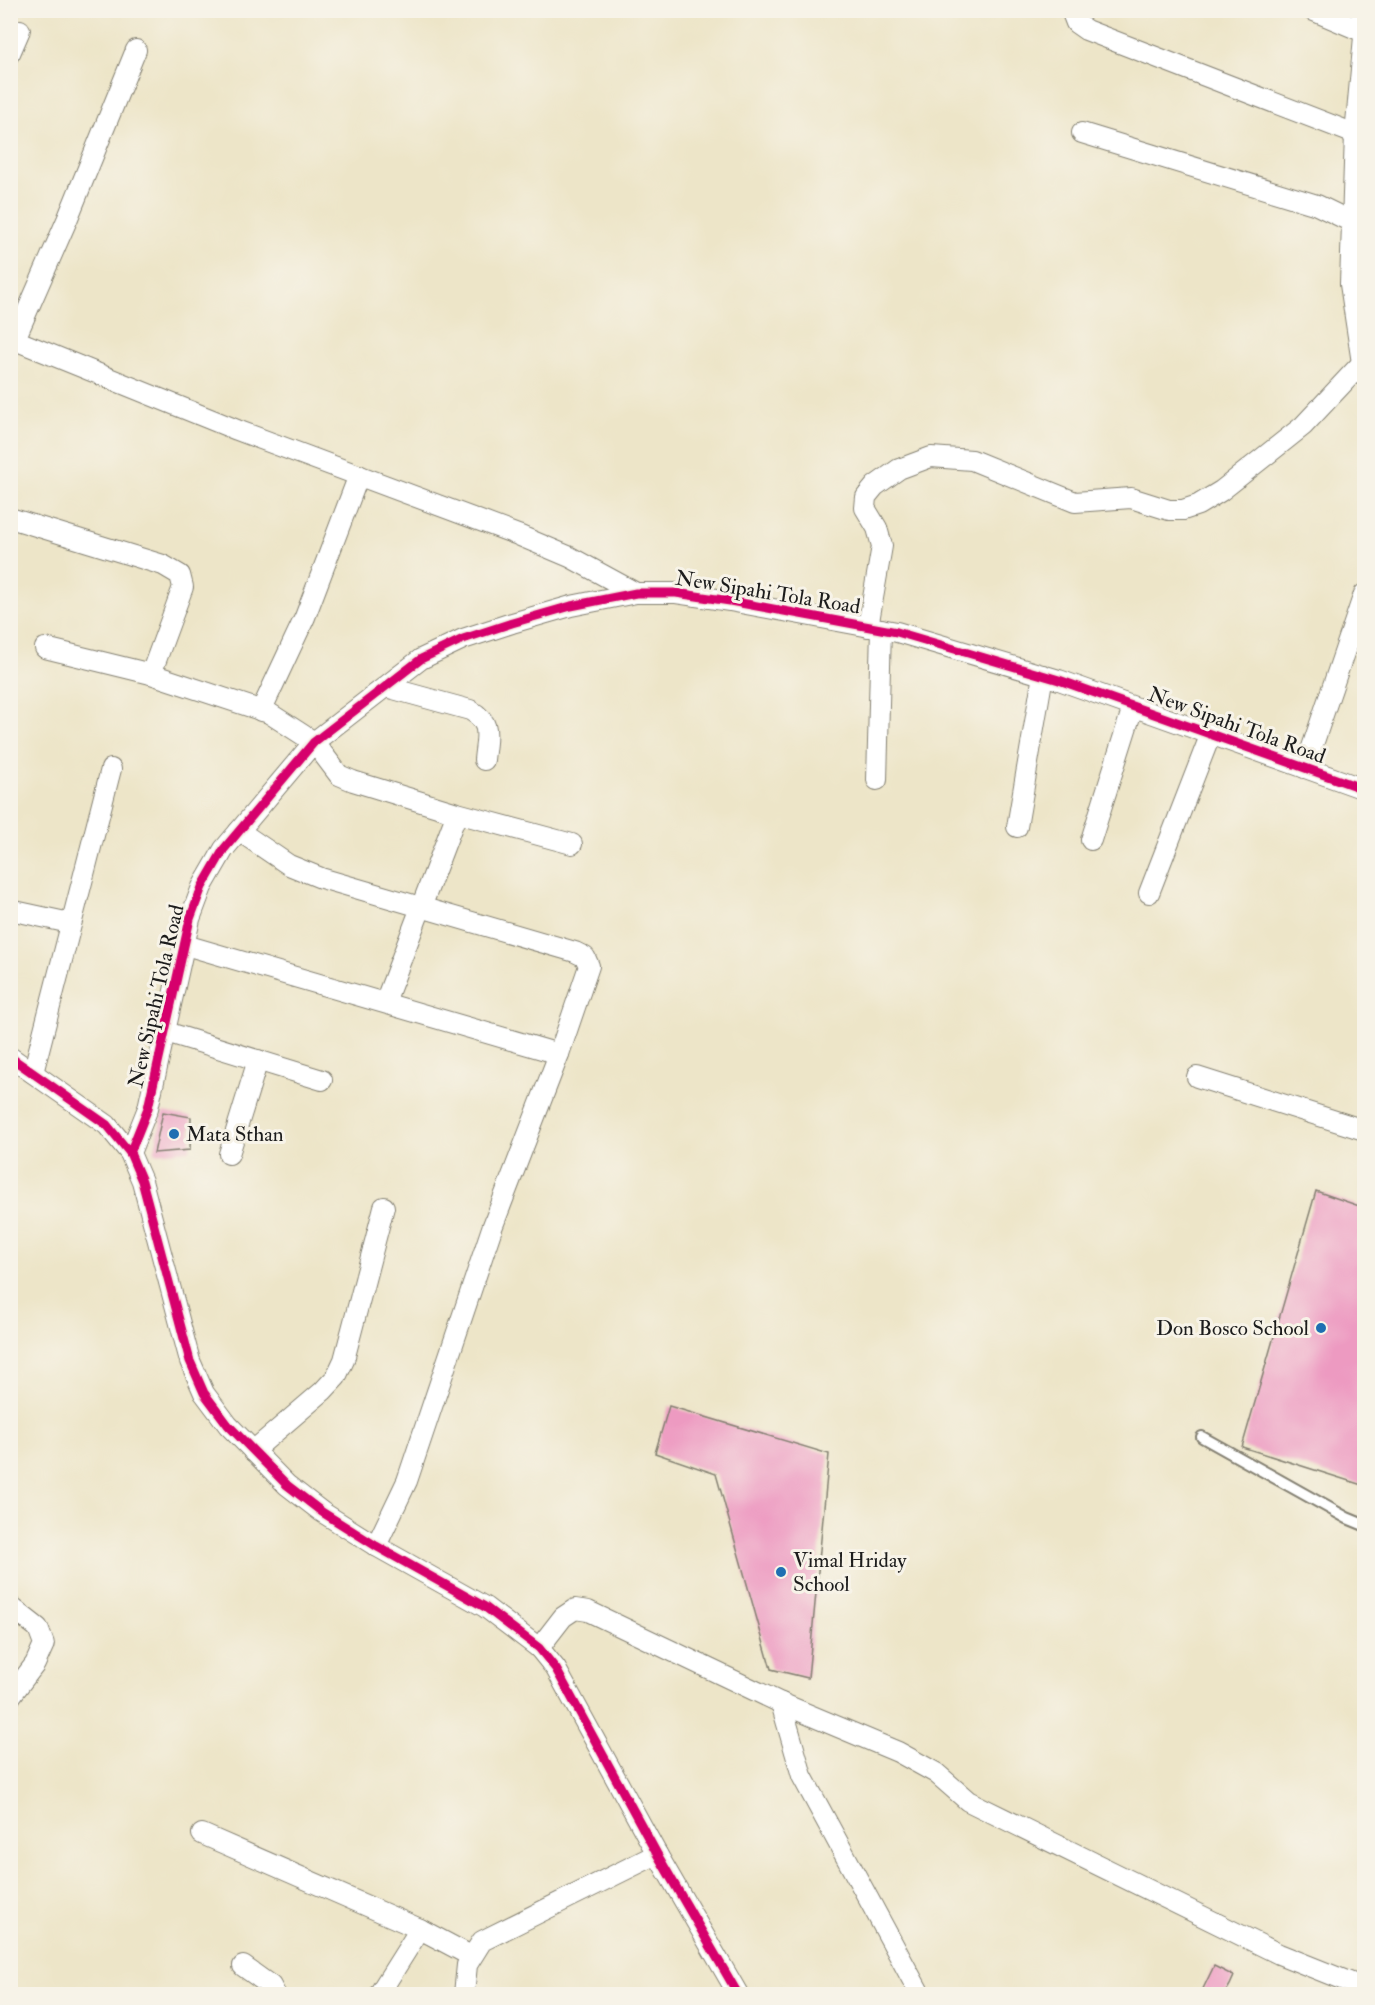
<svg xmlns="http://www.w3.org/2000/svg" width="1375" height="2005" font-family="'IM FELL Double Pica',serif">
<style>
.building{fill:#ed9ac1}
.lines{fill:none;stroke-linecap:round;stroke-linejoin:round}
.service-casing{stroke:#848072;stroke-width:14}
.minor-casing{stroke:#848072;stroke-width:22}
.service{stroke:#fff;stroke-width:10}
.minor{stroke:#fff;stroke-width:20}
.cycleway-casing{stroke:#f7f3e8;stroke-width:13}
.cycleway{stroke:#d6006c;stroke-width:9}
.poi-dot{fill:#1f6fb2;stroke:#f7f3e8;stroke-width:2}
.labels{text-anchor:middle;stroke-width:6;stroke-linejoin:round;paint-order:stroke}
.street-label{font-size:21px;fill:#1c1c1c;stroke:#f7f3e8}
.poi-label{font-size:21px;fill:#1c1c1c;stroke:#f7f3e8;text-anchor:start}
</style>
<rect width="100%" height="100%" fill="#f7f3e8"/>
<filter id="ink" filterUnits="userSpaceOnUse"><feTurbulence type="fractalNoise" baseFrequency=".0167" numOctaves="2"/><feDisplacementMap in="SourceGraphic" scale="12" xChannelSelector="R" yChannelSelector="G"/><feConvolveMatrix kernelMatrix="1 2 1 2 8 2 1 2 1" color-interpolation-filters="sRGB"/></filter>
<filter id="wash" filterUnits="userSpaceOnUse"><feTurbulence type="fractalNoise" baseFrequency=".008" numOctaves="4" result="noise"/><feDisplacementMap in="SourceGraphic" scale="24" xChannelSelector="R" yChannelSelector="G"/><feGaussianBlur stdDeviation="1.35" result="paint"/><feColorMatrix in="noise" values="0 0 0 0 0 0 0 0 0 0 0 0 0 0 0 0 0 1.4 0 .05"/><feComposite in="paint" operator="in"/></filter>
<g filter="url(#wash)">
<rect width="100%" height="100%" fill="#ede5c8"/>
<g id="blocks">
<!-- building -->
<g class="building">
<polygon points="163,1112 191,1117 190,1150 154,1153"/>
<polygon points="1316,1191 1365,1208 1365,1486 1242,1447"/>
<polygon points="669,1406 829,1454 808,1678 771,1669 716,1474 655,1453"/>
<polygon points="1214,1966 1234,1976 1230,1985 1224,1995 1200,1995"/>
</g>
</g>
</g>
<g filter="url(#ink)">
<use href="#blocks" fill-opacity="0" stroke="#848072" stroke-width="1.5"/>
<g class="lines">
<!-- service casing -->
<g class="service-casing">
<polyline id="service" points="1202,1437 1347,1518 1364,1525"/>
</g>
<!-- minor casing -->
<g class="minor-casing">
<g id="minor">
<polyline points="1071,10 1076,23 1086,30 1355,134"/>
<polyline points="1312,10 1364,32"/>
<polyline points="1361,10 1364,37 1355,134 1350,284 1364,376"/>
<polyline points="10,53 20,30"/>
<polyline points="1082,133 1317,205 1352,222 1362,223"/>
<polyline points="10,338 237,430 518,535 570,557 636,593"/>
<polyline points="15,339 67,220 136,50"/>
<polyline points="10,518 163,565 180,575 183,587 151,674"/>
<polyline points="868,627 882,546 877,528 865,508 866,497 875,486 899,469 931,457 972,460 1075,502 1131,498 1169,510 1183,510 1198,505 1221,491 1303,426 1362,363"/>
<polyline points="45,648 151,674 269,713 314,742 339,775 353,781 457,813 572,844"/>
<path d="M 386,687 L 470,710 C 493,723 486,737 484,760"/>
<polyline points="261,711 305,617 359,475"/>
<polyline points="1305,768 1364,594"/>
<polyline points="877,780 881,629"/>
<polyline points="1017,827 1043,675"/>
<polyline points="239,831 289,865 321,878 575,952 585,957 589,966 559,1054 492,1228 407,1481 376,1546"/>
<polyline points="1091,840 1133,707"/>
<polyline points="1149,893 1210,736"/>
<polyline points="10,910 70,923"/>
<polyline points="182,944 559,1054"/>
<polyline points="385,1002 457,813"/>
<polyline points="166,1032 322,1080"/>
<polyline points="10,1057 107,1125 130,1153 142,1181 190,1361 204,1393 228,1425 287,1485 322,1512 376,1546 485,1607 539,1648 556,1669 657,1854 738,1994"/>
<polyline points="33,1073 111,769"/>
<polyline points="1197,1077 1364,1130"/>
<polyline points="130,1153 148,1108 190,919 202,887 224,849 314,742 421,659 463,639 512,623 571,606 636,593 676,593 730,601 897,632 1059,680 1364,789"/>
<polyline points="229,1154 258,1060"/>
<polyline points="253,1451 323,1391 336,1377 344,1360 384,1207"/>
<polyline points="10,1606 38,1628 44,1644 35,1664 10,1697"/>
<polyline points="539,1648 563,1617 575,1609 588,1611 781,1703 898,1752 936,1773 968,1801 1279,1954 1364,1988"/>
<polyline points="781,1703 802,1776 920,1994"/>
<polyline points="202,1834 420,1929 471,1956"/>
<polyline points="243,1966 271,1986 275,1994"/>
<polyline points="379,1994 420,1929"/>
<polyline points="464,1994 467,1965 482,1941 657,1854"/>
</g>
</g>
<!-- service -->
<use href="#service" class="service"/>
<!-- minor -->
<use href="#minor" class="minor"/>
<!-- cycleway casing -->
<g class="cycleway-casing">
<g id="cycleway">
<polyline points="10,1057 107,1125 130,1153 142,1181 190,1361 204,1393 228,1425 287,1485 322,1512 376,1546 485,1607 539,1648 556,1669 657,1854 738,1994"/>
<polyline points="130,1153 148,1108 190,919 202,887 224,849 314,742 421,659 463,639 512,623 571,606 636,593 676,593 730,601 897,632 1059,680 1364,789"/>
</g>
</g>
<!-- cycleway -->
<use href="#cycleway" class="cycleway"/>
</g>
</g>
<!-- markers -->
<g class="poi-dot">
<circle cx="174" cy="1134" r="6"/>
<circle cx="1321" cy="1328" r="6"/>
<circle cx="781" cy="1572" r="6"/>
</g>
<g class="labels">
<!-- street labels -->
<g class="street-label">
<text transform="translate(768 592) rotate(9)" y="7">New Sipahi Tola Road</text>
<text transform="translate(1237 725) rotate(20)" y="7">New Sipahi Tola Road</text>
<text transform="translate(156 996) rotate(-77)" y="7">New Sipahi Tola Road</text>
</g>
<!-- poi labels -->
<g class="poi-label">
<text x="186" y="1141">Mata Sthan</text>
<text x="1309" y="1335" text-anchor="end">Don Bosco School</text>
<text x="793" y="1567">Vimal Hriday<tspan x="793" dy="24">School</tspan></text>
</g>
</g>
<!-- margin -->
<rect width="1375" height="2005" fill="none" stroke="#f7f3e8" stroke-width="36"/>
</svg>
